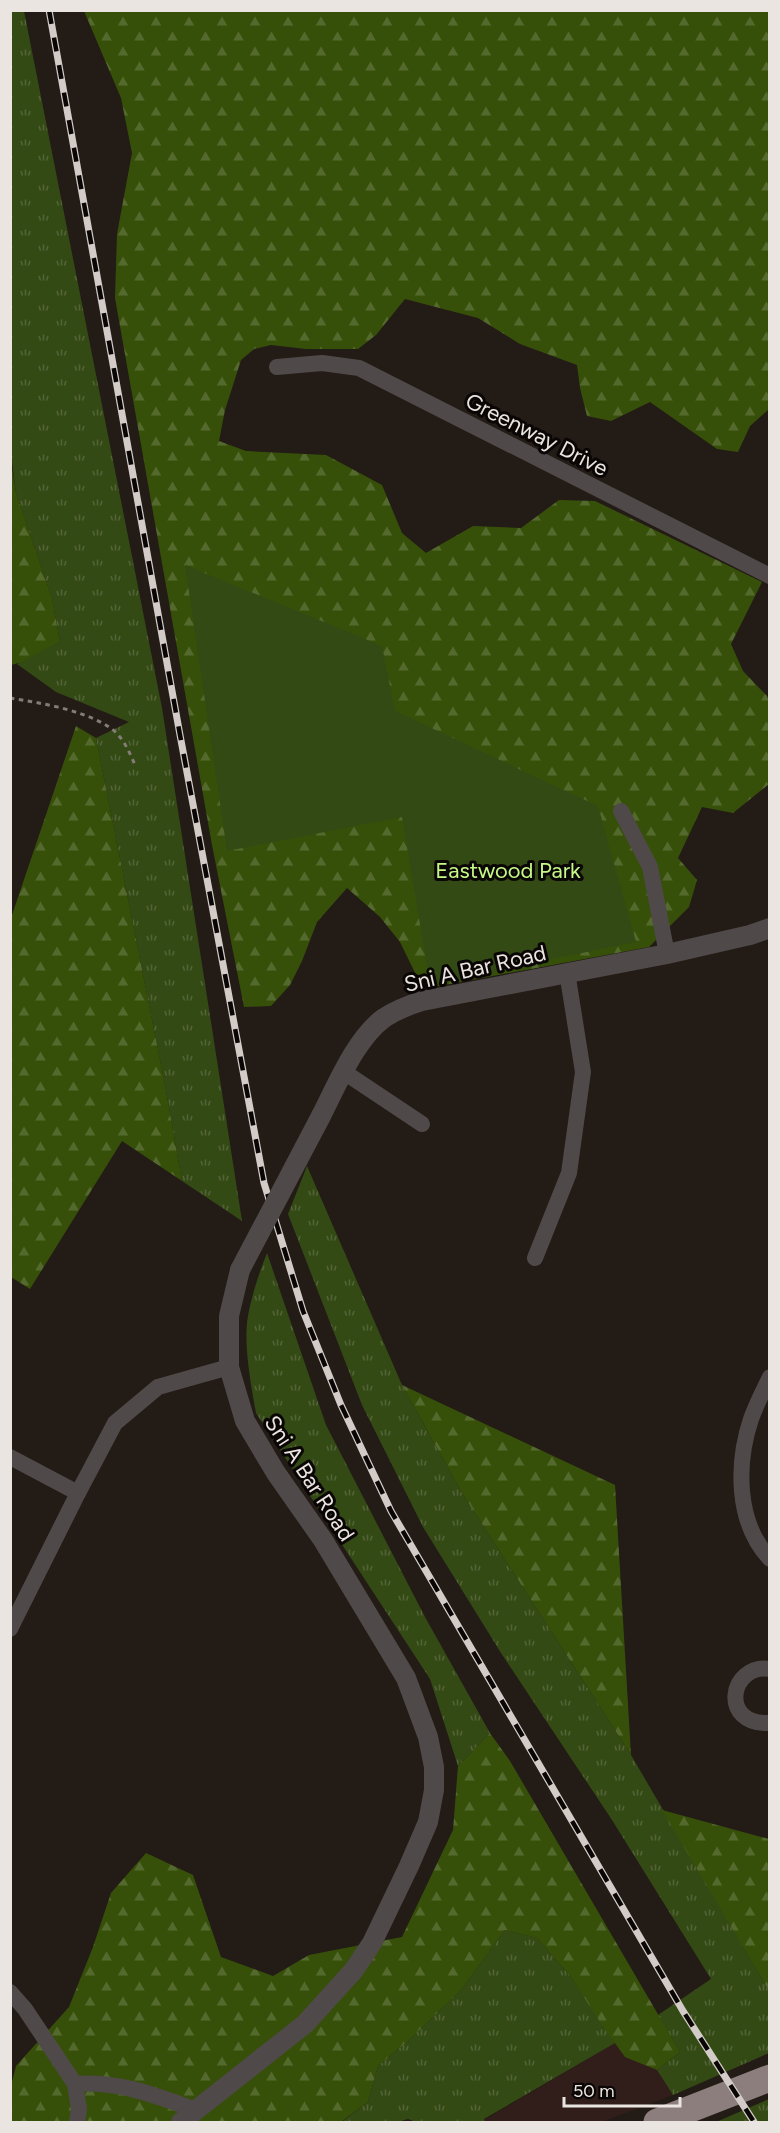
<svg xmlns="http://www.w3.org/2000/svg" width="780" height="2133" font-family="Figtree,sans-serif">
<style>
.commercial{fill:#311e1a}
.grass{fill:url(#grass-tufts)}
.forest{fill:url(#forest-firs)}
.park{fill:#344a15}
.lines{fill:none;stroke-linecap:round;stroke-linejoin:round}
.path{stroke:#847d77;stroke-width:3;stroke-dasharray:4.5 4.5;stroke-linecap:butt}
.minor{stroke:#4f4949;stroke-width:16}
.tertiary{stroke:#4f4949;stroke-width:20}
.trunk{stroke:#8b7e7d;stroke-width:27}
.rail-casing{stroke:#d2cbc7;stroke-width:7}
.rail{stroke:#0a0605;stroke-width:4.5;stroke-dasharray:14;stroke-linecap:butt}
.tertiary-bridge{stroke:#4f4949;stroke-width:20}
.labels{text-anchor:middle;stroke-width:6;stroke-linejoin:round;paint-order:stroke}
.street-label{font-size:22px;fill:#ebe5e1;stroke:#0a0605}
.park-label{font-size:22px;fill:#c6f886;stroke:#0a0605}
</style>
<defs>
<pattern id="grass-tufts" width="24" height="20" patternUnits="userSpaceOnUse" patternTransform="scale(1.5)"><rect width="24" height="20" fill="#344a15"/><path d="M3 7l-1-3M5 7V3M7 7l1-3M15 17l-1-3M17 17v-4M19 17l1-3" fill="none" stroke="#526437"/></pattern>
<pattern id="forest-firs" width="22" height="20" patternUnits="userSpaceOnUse" patternTransform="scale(1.5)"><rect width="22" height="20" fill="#375009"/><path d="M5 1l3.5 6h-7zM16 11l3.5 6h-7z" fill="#54692d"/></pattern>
</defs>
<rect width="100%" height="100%" fill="#231b15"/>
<!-- commercial -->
<polygon class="commercial" points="615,2043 626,2057 657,2070 673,2095 602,2122 485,2122 484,2120"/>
<!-- grass -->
<g class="grass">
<polygon points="10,11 24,11 162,708 242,1221 182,1181 165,1085 96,738 129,722 56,692 17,664 60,642 52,598 16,493 11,455"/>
<polygon points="307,1166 402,1385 462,1493 631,1755 769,1991 769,2053 673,2095 657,2070 680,2052 658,2015 711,1979 612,1820 501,1653 423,1527 362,1405 288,1214"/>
<path d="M 267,1253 L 326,1425 L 425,1617 L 490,1733 L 458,1766 L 430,1679 L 256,1413 C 251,1385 243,1343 248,1316 C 252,1294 259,1273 267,1253 Z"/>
<polygon points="505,1930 537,1938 571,1977 615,2043 484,2119 485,2122 416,2122 408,2119 397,2122 345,2122 343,2121 368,2102 378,2066 409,2040 461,1990"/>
<polygon points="769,2099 769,2122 716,2122"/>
</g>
<!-- forest -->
<g class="forest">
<polygon points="84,11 769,11 768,410 750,426 738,452 717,449 650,402 611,421 587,416 580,388 577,365 520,344 478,318 405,299 376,335 358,349 306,349 271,345 254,349 241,360 225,410 219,441 246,451 326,455 382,485 402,533 426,553 473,526 521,528 559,500 595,501 762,582 731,644 743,671 767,696 770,704 769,784 733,813 702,807 678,858 697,880 689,907 649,947 423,989 400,942 380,917 347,888 317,922 302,961 290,985 271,1006 244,1007 212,845 115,298 117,234 132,153 121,98"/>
<polygon points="10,455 16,493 52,598 60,642 22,662 11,665"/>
<polygon points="76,726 96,738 165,1085 182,1181 122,1141 30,1289 11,1277 11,918"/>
<polygon points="402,1385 615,1485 631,1755 462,1493"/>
<polygon points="490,1733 510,1761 680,2052 657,2070 625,2057 604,2028 571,1977 537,1938 505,1930 461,1990 409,2040 378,2066 368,2102 341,2122 11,2122 11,2086 16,2066 69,2007 93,1947 111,1893 146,1853 193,1875 221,1957 273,1976 309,1955 402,1937 453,1830 458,1766"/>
<polygon points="662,1810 769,1839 769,1991"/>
</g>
<!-- park -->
<polygon class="park" points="185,565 382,646 395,711 598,806 636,942 430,984 402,817 227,851"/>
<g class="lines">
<!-- path -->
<path class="path" d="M 10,698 C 41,703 83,710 109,727 C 122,735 129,751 135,765"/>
<!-- minor -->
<g class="minor">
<polyline points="277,367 322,363 359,368 770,576"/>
<polyline points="621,811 650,867 667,954"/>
<polyline points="344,1072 422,1124"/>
<polyline points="535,1258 569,1173 583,1072 567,972"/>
<path d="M 770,1377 C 763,1391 756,1405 751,1419 C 736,1464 736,1523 770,1559"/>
<polyline points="10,1457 78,1493"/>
<polyline points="10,1629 78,1493 115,1423 158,1387 229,1367"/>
<path d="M 770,1669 C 729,1663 719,1726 770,1723"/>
<polyline points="10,1992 25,2009 75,2084 79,2109 77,2122"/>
<path d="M 75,2084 C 117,2080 157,2096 196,2110"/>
</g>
<!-- tertiary -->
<g class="tertiary">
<path d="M 321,1116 C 337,1085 356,1038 384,1018 C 396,1010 409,1005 422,1001 L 667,954 L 750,935 L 770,928"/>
<polyline points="181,2122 305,2024 354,1970 372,1943 409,1866 428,1822 434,1790 434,1767 428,1737 406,1678 323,1540 276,1473 245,1421 229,1367 229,1316 240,1270"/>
</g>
<!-- trunk -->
<polyline class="trunk" points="657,2122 770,2078"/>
<!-- rail casing -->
<g class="rail-casing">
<polyline id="rail" points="49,10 180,735 264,1183 303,1311 341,1405 391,1511 683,2011 754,2122"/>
</g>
<!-- rail -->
<use href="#rail" class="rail"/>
<!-- tertiary-bridge -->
<polyline class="tertiary-bridge" points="240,1270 321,1116"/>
</g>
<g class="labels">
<!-- street labels -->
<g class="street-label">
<text transform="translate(537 434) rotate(27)" y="8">Greenway Drive</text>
<text transform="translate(475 968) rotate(-13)" y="8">Sni A Bar Road</text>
<text transform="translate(310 1478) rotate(57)" y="8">Sni A Bar Road</text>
</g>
<!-- park labels -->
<g class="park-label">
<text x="508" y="878">Eastwood Park</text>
</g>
</g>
<!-- border -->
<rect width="780" height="2133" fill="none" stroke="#ebe5e1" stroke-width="24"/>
<!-- scale -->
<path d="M564 2097v9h116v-9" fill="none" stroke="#ebe5e1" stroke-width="3"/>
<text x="573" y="2097" font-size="18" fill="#ebe5e1" stroke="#0a0605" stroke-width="4.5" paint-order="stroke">50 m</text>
</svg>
